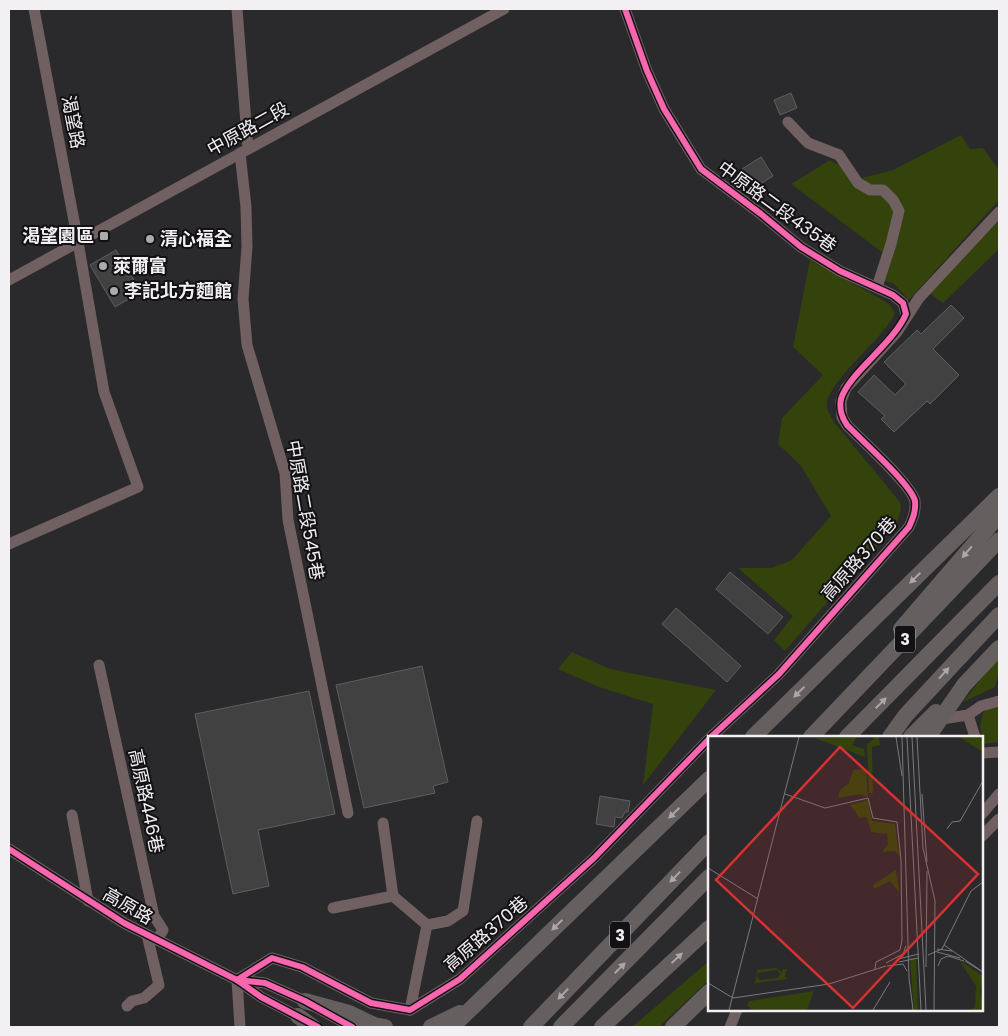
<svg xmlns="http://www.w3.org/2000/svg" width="1008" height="1036" font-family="Poppins,'Noto Sans TC',sans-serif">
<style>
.green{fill:#33430b}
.building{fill:#424142;stroke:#5e5d5f}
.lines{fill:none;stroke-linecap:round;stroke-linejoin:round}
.minor{stroke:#716061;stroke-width:11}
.highway{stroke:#665f5f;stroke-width:16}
.cycleway-casing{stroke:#131113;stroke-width:9}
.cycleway{stroke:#f766af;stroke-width:6}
.oneway{fill:#aca8a9}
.poi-dot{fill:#acaaad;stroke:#131113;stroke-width:2}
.labels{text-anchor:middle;stroke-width:4;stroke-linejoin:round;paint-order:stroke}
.shield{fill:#131113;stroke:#afadb0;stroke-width:1}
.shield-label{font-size:16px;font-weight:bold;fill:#f2f0f3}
.street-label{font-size:18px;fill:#f2f0f3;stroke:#131113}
.poi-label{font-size:18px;font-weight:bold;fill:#f2f0f3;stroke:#131113;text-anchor:start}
.inset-road{fill:none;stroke:#7a797b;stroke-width:1}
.view{fill:#d73232;fill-opacity:0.15;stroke:#d73232;stroke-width:2.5}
.inset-edge{fill:none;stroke:#f2f0f3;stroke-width:2.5}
</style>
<rect width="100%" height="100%" fill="#2a292b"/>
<!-- green -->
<g class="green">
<polygon points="961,135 970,149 983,148 999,170 999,200 909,300 894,284 885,281 891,259 791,184 830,160 862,178 893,170"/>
<polygon points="999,220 999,249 943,303 929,293"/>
<path d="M 810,260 L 883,300 L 890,305 L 895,313 C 887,336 823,384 827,408 C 828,412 832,418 834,422 L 900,502 L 901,510 L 897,522 L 785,651 L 774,640 L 793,616 L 738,568 L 771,568 L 792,560 L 831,516 L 801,466 L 778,444 L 782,418 L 823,375 L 793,347 Z"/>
<polygon points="572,652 610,669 716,690 643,785 653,704 599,687 558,669"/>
<polygon points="999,655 999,674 995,687 963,702"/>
<polygon points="999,706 999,742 984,744 980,726 983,713 990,707"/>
<polygon points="709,961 709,980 659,1027 632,1027"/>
</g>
<!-- building -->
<g class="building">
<polygon points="791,93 797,108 780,115 774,100"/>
<polygon points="761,157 773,176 754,188 742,169"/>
<polygon points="116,250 141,292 115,307 90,265"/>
<polygon points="951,305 964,318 933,349 959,375 930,404 927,401 894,432 881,419 885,416 858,392 874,375 895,395 906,384 884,362 917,330 921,334"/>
<polygon points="730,572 783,617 768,634 716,589"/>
<polygon points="676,608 741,666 727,682 662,624"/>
<polygon points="422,666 448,782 433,786 435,793 364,808 336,685"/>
<polygon points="309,691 335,814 258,830 269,886 233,894 195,714"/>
<polygon points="600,796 630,801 628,812 625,812 622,818 615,817 614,827 596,824"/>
</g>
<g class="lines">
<!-- minor -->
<g class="minor">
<polyline points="237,9 248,149"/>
<polyline points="625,9 647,71 664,109 701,169 761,214 801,247 840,271 893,295 903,303 906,314"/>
<polyline points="788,122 808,143 839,155 858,183 870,190 883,190 893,200 899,211 891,244 877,287"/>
<polyline points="240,153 246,207 247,247 243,299 247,345 285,473 288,520 348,813"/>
<polyline points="9,280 504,9"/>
<polyline points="9,544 138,487 104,392 78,242 34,9"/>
<polyline points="99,665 154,916 163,930 157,940"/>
<polyline points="968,715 975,737"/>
<polyline points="942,719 968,715 981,706 999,701"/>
<path d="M 711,737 L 779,674 L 909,527 C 913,518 916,511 915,501 C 911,484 861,440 847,425 L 842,417 L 841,401 L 846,388 L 897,332 L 919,298 L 999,212"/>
<polyline points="982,753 999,752"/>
<polyline points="982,814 999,794"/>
<polyline points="72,815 88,901"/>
<polyline points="383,823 393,896 427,925"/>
<polyline points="982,836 999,819"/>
<polyline points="9,849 124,923 237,980 261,997 303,1019"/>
<polyline points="333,908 393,896"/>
<polyline points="237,980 272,958 302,967 371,1003 410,1010 460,979 594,858 709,739"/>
<polyline points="237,980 240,1027"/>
<polyline points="239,980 265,983 305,1001 352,1027"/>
<polyline points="127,1006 132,1001 144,998 159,985 147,935"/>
<polyline points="410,1010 427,925 448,921 463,911 477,821"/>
<polyline points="730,1027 737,1010"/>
</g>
<!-- highway -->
<g class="highway">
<polyline points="901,629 999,515"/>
<polyline points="753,737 999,496"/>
<polyline points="811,737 999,540"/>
<polyline points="847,737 999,583"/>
<polyline points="890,737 906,715 999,615"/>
<polyline points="911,737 936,712"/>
<polyline points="928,737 964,685 999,648"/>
<polyline points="305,1001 349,1013 374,1025 385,1027"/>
<polyline points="298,1016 313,1027"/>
<polyline points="431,1027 460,1013"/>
<polyline points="452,1027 709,779"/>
<polyline points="531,1027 709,842"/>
<polyline points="561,1027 709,877"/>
<polyline points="602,1027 709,928"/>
<polyline points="673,1027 709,992"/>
</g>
<!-- cycleway casing -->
<g class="cycleway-casing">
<g id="cycleway">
<path d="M 625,9 L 647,71 L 664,109 L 701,169 L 761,214 L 801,247 L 840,271 L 893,295 L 903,303 L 906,314 C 893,344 848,374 841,399 C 839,408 842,418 847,425 C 861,440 911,484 915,501 C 916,511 913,518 909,527 L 779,674 L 711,737"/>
<polyline points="9,849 124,923 237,980 261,997 318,1027"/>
<polyline points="237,980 272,958 302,967 371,1003 410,1010 460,979 594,858 709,739"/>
<polyline points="237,980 265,983 305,1001 352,1027"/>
</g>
</g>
<!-- cycleway -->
<use href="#cycleway" class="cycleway"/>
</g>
<!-- one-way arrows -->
<defs><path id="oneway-solid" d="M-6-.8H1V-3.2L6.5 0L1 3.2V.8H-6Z" transform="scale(1.25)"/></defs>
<g class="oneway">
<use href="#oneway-solid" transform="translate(967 552) rotate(131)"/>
<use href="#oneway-solid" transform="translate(915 578) rotate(136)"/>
<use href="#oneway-solid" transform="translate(944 673) rotate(-48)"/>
<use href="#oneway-solid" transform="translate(799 692) rotate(136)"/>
<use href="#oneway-solid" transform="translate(881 703) rotate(-45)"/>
<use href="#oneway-solid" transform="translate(674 813) rotate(136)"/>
<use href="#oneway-solid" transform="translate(675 877) rotate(134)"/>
<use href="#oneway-solid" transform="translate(557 925) rotate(136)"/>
<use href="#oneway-solid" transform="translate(677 958) rotate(-43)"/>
<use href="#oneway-solid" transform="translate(620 968) rotate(-45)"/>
<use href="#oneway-solid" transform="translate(563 994) rotate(134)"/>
</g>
<!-- markers -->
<g class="poi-dot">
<rect x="99" y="231" width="10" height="10" rx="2.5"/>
<circle cx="150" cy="239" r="5"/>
<circle cx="103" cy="266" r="5"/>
<circle cx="114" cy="291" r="5"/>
</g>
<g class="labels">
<!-- shield labels -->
<g class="shield">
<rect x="895" y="625.5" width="20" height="27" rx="4"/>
<rect x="610" y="921.5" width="20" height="27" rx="4"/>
</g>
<g class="shield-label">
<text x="905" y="645">3</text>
<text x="620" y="941">3</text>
</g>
<!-- street labels -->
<g class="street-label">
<text transform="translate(73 122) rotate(79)" y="6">渴望路</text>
<text transform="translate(248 129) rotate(-29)" y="6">中原路二段</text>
<text transform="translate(777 207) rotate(36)" y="6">中原路二段435巷</text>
<text transform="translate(305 510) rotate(80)" y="6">中原路二段545巷</text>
<text transform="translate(859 559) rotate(-49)" y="6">高原路370巷</text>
<text transform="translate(146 801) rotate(78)" y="6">高原路446巷</text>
<text transform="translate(128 906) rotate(30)" y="6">高原路</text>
<text transform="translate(486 934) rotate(-41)" y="6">高原路370巷</text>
</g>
<!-- poi labels -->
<g class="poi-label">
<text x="94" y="242" text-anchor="end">渴望園區</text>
<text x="160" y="245">清心福全</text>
<text x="113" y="272">萊爾富</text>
<text x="124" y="297">李記北方麵館</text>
</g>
</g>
<!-- overview -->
<g transform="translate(708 736)">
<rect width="275" height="275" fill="#2a292b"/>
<path d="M 149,1 L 144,9 L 156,13 L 157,21 L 107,2 ZM 168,1 L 171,1 L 172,9 L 164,11 L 165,57 L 161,57 L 159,8 ZM 251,1 L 275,1 L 275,16 ZM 158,33 L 160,61 L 152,58 L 130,62 L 132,54 L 141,47 L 145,34 ZM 160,64 L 164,85 L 187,88 L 191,120 L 187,115 L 174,116 L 180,108 L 179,98 L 163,96 L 159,81 L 152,82 L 142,69 ZM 188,134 L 191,156 L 182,145 L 166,153 L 165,149 ZM 202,222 L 208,222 L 210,274 L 206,274 ZM 251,224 L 275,240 L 272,254 L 275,274 L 263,274 L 267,271 L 268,250 ZM 68,232 L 74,237 L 75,233 L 79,233 L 77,241 L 80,243 L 47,247 L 49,234 ZM 69,234 L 72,238 L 70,242 L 52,244 L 48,240 L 50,237 ZM 106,255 L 99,274 L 45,274 L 39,270 L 41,265 Z" fill="#33430b" fill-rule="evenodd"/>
<path class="inset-road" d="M 188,1 L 194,40M 194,1 L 201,242 L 205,274M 199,1 L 213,274M 204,1 L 218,274M 209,1 L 215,112 L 227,165 L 226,274M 77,58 L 117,72 L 160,62 L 165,82 L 189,86 L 193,124 L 194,204 L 192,214 L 168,226 L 167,233M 214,58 L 219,126M 239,93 L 244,86 L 252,85 L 275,45M 0,132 L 50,163M 236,209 L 275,236M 229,213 L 244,215M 229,216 L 252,222M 220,219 L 234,213 L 263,155 L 275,146M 190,223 L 211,218M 257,225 L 273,235M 191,226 L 210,222M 178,227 L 195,218 L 198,210M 179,230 L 195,228 L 199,235M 230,230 L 233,223 L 240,220 L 256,225M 218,231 L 219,135M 0,247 L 25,262M 25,262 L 121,248 L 178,230M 21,274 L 91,1M 165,274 L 182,246"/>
<path class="view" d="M 132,11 L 270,138 L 145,272 L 8,144 Z"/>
<rect width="275" height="275" class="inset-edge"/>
</g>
<!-- border -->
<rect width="1008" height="1036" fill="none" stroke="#f2f0f3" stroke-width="20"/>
</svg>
